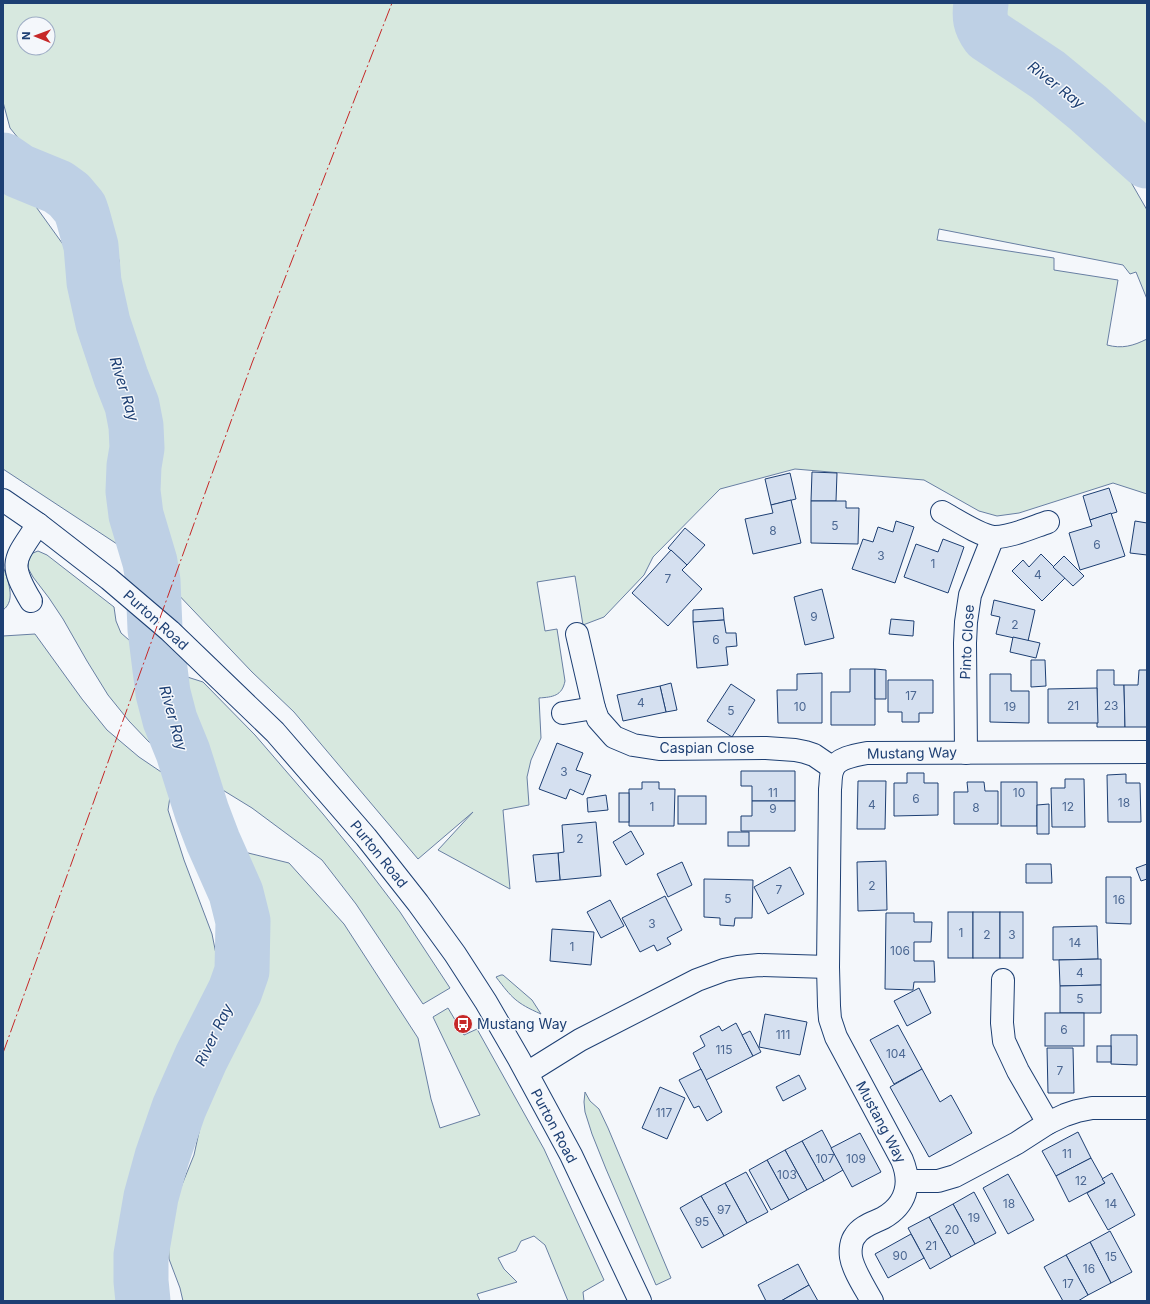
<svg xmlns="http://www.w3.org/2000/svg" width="1150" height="1304" font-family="Inter,sans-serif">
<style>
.green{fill:#d7e8df;stroke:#687fa3;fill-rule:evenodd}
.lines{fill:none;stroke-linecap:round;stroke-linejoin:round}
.river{stroke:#bed0e5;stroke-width:55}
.building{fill:#d5e0f0;stroke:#1d3f73}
.minor-casing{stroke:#1d3f73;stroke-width:24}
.secondary-casing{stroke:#1d3f73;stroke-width:24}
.minor{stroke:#f4f7fb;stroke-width:22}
.secondary{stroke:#f4f7fb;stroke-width:22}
.power{stroke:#c62828;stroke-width:1;stroke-dasharray:14 3 2 3;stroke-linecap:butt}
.labels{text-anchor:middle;stroke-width:3;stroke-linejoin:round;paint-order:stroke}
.number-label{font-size:12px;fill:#4b6792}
.street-label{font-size:14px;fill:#1d3f73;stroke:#f4f7fb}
.poi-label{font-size:14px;fill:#1d3f73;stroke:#f4f7fb;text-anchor:start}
.water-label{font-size:15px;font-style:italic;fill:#1d3f73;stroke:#f4f7fb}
</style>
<rect width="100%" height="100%" fill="#f4f7fb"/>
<!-- green -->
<g class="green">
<path d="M 3,3 L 961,3 L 961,8 L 981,55 L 1075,124 L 1128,177 L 1147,210 L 1147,299 L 1136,272 L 1130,274 L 1123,265 L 939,229 L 937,240 L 1054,258 L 1054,270 L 1118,280 L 1107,345 C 1122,349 1133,346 1147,339 L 1147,494 L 1113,483 L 1019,513 L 997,516 L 979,511 L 924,480 L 795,469 L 720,489 L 653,557 L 644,575 L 604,617 L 583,625 L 575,576 L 537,582 L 545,631 L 557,629 L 565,681 C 562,696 553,697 539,698 L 541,738 L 531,760 L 527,777 L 529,805 L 503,810 L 510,889 L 438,850 L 473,812 L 418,859 L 294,712 L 252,672 L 152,567 L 3,469 L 3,183 L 34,204 L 75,261 L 87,313 L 121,376 L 144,376 L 122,328 L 119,261 L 111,222 L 89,192 L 44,170 L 10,128 L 3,102 ZM 24,24 L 48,24 L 48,48 L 24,48 Z"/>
<polygon points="1004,3 1147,3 1147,136 1099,89 1003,20"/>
<polygon points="38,551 47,555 114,607 116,621 121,633 170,676 181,675 203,682 255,735 323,814 362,862 400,912 450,988 423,1004 356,904 322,860 252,808 169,757 149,742 129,721 108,695 87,661 63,619 49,598 33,577 28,568 29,557 33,553"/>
<path d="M 3,566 C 7,579 17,600 3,610 Z"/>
<polygon points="35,634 82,699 107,730 139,757 176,782 171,790 168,810 184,860 212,934 220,974 210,1008 188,1052 132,1184 123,1266 128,1301 3,1301 3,636"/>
<polygon points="240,851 289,863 344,924 418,1038 431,1099 440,1128 480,1115 433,1017 448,1008 464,1035 477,1029 544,1149 604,1280 583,1292 584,1301 568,1301 545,1245 534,1236 521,1241 516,1251 498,1258 504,1269 517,1282 477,1294 480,1301 183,1301 180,1288 169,1259 168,1229 175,1202 194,1155 210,1082 234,950"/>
<path d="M 501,975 L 503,975 L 532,1000 L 541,1014 C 516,1003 512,998 496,977 Z"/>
<polygon points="585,1092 590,1101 599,1109 608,1128 671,1278 656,1285 606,1169 592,1134 585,1112 584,1102"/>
</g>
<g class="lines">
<!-- river -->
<g class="river">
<path d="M 981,3 C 979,17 980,24 988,35 L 1048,75 L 1088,108 L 1147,161"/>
<polyline points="3,160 19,171 58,187 69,195 80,208 83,217 91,246 94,282 103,323 121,377 132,405 136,426 137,448 134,466 133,491 136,515 150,562 153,581 155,629 163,693 170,720 183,752 202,812 213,841 236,893 243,921 242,971 235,991 201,1058 179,1108 162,1157 151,1197 141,1255 141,1281 143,1301"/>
</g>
</g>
<!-- building -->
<g class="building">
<polygon points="812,472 837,473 836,501 811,501"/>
<polygon points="790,473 796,499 771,505 765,479"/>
<polygon points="1109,488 1117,512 1090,520 1083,496"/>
<polygon points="791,500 801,543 753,554 745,519 773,513 771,505"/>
<polygon points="811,501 846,501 846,508 859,508 858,544 811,543"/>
<polygon points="1111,513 1125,556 1080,570 1069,533 1092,526 1090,520"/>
<polygon points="896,521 914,527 895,583 852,569 863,539 873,542 878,527 893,532"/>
<polygon points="1135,521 1147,523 1147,555 1130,553"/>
<polygon points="685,528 705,545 687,565 668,548"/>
<polygon points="943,539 964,547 948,593 904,577 916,544 938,552"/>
<polygon points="671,550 687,565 682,570 702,589 668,626 632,593"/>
<polygon points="1041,554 1065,578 1042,601 1012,571 1023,560 1029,567"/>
<polygon points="1064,556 1084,576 1073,586 1053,567"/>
<polygon points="822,589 834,638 805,645 794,597"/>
<polygon points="994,600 1035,610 1028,641 996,634 1000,617 991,615"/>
<polygon points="723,608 724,620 693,622 693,610"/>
<polygon points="891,619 914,621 913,636 889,634"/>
<polygon points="724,620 726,633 736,633 737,646 726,647 728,665 697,668 693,622"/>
<polygon points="1013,637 1040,643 1036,658 1010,652"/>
<polygon points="1031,660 1045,660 1046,686 1031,687"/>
<polygon points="850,669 875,669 875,725 831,725 831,692 850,692"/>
<polygon points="875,669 886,670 886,699 875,699"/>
<polygon points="1097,670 1114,670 1114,685 1124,685 1125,727 1097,727"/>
<polygon points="1139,670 1147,670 1147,727 1125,727 1124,685 1138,685"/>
<polygon points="822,673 822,723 778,723 777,690 797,690 797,674"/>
<polygon points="990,674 1011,674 1011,691 1029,691 1029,723 990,722"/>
<polygon points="888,680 933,680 933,713 919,713 919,722 902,722 902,712 888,712"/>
<polygon points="671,683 677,710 666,712 660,686"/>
<polygon points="731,684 755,700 732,737 707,721"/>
<polygon points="660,686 666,712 623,721 617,695"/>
<polygon points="1097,688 1098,723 1048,723 1048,689"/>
<polygon points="557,743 583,753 576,770 591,775 583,795 570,789 566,799 539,789"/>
<polygon points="741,771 795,771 795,801 752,801 752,786 741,786"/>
<polygon points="907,773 924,773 924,783 938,783 938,815 894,816 894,783 907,783"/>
<polygon points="1126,774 1126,783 1140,783 1141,822 1108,822 1107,775"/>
<polygon points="1065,779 1084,779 1085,827 1052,827 1051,788 1065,788"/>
<polygon points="858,781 886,781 885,829 857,829"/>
<polygon points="642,782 659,782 659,789 675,789 674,826 629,826 629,789 642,789"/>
<polygon points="967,782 984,782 985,791 998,791 998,824 954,824 954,792 968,792"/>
<rect x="1001" y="782" width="36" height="44"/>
<rect x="619" y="793" width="10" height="29"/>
<polygon points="606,795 608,810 588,812 587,798"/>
<rect x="678" y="796" width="28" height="28"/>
<polygon points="752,801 795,801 795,831 741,831 741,816 752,816"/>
<polygon points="1049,804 1049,834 1037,834 1037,805"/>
<polygon points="596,822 601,876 560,880 558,853 564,852 562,825"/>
<polygon points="631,831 644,854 626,865 613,842"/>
<rect x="728" y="832" width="21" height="14"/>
<polygon points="558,853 560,880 536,882 533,855"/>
<polygon points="886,861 887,910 858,911 857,862"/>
<polygon points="682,862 692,885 668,897 657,874"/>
<polygon points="1026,864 1051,864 1052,883 1026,883"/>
<polygon points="1147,864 1147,879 1141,881 1136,868"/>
<polygon points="790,867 804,894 768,914 754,887"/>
<polygon points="1106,877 1131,877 1131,924 1106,923"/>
<polygon points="704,879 753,880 752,918 735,918 734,926 720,925 720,918 704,917"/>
<polygon points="665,896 682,930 667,938 671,944 657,951 654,945 640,952 622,918"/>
<polygon points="610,900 624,926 601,938 587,912"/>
<rect x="948" y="912" width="25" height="46"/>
<rect x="973" y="912" width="27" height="46"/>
<rect x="1000" y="912" width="23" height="46"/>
<polygon points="886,913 914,913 914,922 932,922 931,942 914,942 914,961 934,961 935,982 914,982 913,990 885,989"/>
<polygon points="1097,926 1098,959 1053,960 1053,927"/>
<polygon points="552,929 594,932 591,965 550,961"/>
<polygon points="1101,959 1101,985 1060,986 1059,960"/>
<polygon points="1101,985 1101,1013 1060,1013 1060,986"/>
<polygon points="919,988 931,1013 907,1026 894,1001"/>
<rect x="1045" y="1013" width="39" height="33"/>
<polygon points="765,1014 807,1022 800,1055 759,1047"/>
<polygon points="736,1023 753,1056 706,1080 693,1053 705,1046 700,1036 719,1026 722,1031"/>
<polygon points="898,1025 922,1069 894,1084 870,1040"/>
<polygon points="750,1031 761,1052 753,1056 742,1035"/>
<polygon points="1111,1035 1137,1035 1137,1065 1111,1064"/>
<rect x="1097" y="1046" width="14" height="16"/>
<polygon points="1047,1048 1073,1048 1074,1093 1048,1093"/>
<polygon points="701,1069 722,1112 707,1121 699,1106 694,1108 679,1080"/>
<polygon points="922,1069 940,1102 951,1095 972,1133 929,1157 890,1087"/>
<polygon points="799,1075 806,1089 783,1101 776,1087"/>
<polygon points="660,1087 685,1098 667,1139 642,1128"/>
<polygon points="822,1130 843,1170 824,1181 802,1141"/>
<polygon points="1078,1132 1091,1158 1056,1176 1042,1151"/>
<polygon points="860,1133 881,1172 852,1187 831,1148"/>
<polygon points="802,1141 824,1181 807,1190 785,1150"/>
<polygon points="785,1150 807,1190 789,1200 767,1160"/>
<polygon points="1091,1158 1105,1183 1069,1202 1056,1176"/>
<polygon points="767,1160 789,1200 771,1210 749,1170"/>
<polygon points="746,1172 768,1212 747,1223 725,1183"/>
<polygon points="1112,1173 1135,1215 1108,1230 1087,1193 1105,1183 1102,1179"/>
<polygon points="1008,1174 1034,1220 1008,1234 983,1188"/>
<polygon points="725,1183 747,1223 724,1236 701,1196"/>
<polygon points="974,1192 996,1233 975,1244 953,1204"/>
<polygon points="701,1196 724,1236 702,1248 680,1208"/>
<polygon points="953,1204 975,1244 951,1257 929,1217"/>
<polygon points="929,1217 951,1257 930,1269 908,1228"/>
<polygon points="1110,1231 1132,1272 1111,1283 1090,1242"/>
<polygon points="911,1234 924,1258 888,1278 875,1254"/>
<polygon points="1090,1242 1111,1283 1088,1295 1066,1255"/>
<polygon points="1066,1255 1088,1295 1078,1301 1063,1301 1044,1267"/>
<polygon points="798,1264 809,1285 781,1301 766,1301 758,1285"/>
<polygon points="809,1285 818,1301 781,1301"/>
</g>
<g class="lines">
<!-- minor casing -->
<g class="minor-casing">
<g id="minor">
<path d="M 942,512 C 955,519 979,535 993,537 C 1009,538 1033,527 1048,522"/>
<path d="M 31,601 C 7,561 15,560 38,524"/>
<polyline points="577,634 594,708 598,719 614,737 633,745 659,749 766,748 795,750 805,752 814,755 833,768"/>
<polyline points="563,713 594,708"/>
<polyline points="966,753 965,643 966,622 970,595 993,537"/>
<polyline points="1003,980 1002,1023 1004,1041 1018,1071 1048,1123"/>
<polyline points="527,1073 580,1040 697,980 724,970 738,967 759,965 828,967"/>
<polyline points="907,1181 938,1181 955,1176 1017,1143 1048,1123 1065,1115 1077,1111 1092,1108 1147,1108"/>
<path d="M 872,1301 C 865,1288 853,1270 851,1257 C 850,1250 851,1241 855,1236 C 861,1226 873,1223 883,1218 C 906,1205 912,1184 902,1160 L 836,1037 L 830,1019 L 829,1006 L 828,967 L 830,789 C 831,783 830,775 833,769 C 837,758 856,755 867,753 L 1147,752"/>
</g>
</g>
<!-- secondary casing -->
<g class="secondary-casing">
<polyline id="secondary" points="3,500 38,524 109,579 170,631 275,732 366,837 418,903 455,954 486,1002 519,1059 571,1155 640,1301"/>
</g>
<!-- minor -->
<use href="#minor" class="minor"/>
<!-- secondary -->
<use href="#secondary" class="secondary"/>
<!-- power -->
<polyline class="power" points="3,1053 252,363 392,3"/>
</g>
<!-- icons -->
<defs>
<g id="bus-disc" transform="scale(1)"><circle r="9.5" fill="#c62828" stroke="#f4f7fb"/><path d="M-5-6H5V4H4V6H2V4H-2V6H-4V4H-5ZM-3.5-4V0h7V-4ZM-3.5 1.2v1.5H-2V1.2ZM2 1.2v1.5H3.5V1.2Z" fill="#fff"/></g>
</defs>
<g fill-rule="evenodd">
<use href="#bus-disc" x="463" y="1024"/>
</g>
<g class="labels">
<!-- number labels -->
<g class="number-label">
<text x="835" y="530">5</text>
<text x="773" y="535">8</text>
<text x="1097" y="549">6</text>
<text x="881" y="560">3</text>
<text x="933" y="568">1</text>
<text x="1038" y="579">4</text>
<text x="668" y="583">7</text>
<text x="814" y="621">9</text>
<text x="1015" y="629">2</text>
<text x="716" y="644">6</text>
<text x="911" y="700">17</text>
<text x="641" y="707">4</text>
<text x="1073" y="710">21</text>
<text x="1111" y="710">23</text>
<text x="800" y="711">10</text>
<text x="1010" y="711">19</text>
<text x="731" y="715">5</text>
<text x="564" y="776">3</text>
<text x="773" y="797">11</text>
<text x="1019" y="797">10</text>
<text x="916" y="803">6</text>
<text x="1124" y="807">18</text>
<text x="872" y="809">4</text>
<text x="652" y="811">1</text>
<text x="1068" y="811">12</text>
<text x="976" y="812">8</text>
<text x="773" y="813">9</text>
<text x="580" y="843">2</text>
<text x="872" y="890">2</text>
<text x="779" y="894">7</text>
<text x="728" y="903">5</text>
<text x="1119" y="904">16</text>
<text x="652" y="928">3</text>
<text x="961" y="937">1</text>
<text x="987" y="939">2</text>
<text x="1012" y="939">3</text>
<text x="1075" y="947">14</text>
<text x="572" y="951">1</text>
<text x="900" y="955">106</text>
<text x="1080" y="977">4</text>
<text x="1080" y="1003">5</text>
<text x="1064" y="1034">6</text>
<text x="783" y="1039">111</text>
<text x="724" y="1054">115</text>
<text x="896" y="1058">104</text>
<text x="1060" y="1075">7</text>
<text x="664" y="1117">117</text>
<text x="1067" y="1158">11</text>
<text x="825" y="1163">107</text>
<text x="856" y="1163">109</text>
<text x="787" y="1179">103</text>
<text x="1081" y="1185">12</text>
<text x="1009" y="1208">18</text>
<text x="1111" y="1208">14</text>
<text x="724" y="1214">97</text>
<text x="974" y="1222">19</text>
<text x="702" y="1226">95</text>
<text x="952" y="1234">20</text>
<text x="931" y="1250">21</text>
<text x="900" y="1260">90</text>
<text x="1111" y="1261">15</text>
<text x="1089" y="1273">16</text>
<text x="1068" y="1288">17</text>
</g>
<!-- street labels -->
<g class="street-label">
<text transform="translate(156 620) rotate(42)" y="5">Purton Road</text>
<text transform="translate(967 642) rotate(-87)" y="5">Pinto Close</text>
<text x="707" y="753">Caspian Close</text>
<text transform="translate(912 753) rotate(-1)" y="5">Mustang Way</text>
<text transform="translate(379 854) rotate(51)" y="5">Purton Road</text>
<text transform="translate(881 1122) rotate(62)" y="5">Mustang Way</text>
<text transform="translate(554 1126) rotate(62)" y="5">Purton Road</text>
</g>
<!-- poi labels -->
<g class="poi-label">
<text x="477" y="1029">Mustang Way</text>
</g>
<!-- water labels -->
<g class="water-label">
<text transform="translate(1056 85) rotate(38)" y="5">River Ray</text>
<text transform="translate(124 389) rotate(73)" y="5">River Ray</text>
<text transform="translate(173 718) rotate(74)" y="5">River Ray</text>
<text transform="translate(214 1035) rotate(-64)" y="5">River Ray</text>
</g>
</g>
<!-- border -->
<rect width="1150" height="1304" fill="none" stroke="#1d3f73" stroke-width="8"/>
<!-- north arrow -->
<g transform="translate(36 36) rotate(271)"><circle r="19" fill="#f4f7fb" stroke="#9eadc5"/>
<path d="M0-3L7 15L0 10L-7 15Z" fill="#c62828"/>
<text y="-6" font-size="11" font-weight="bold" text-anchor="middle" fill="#1d3f73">N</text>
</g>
</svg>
